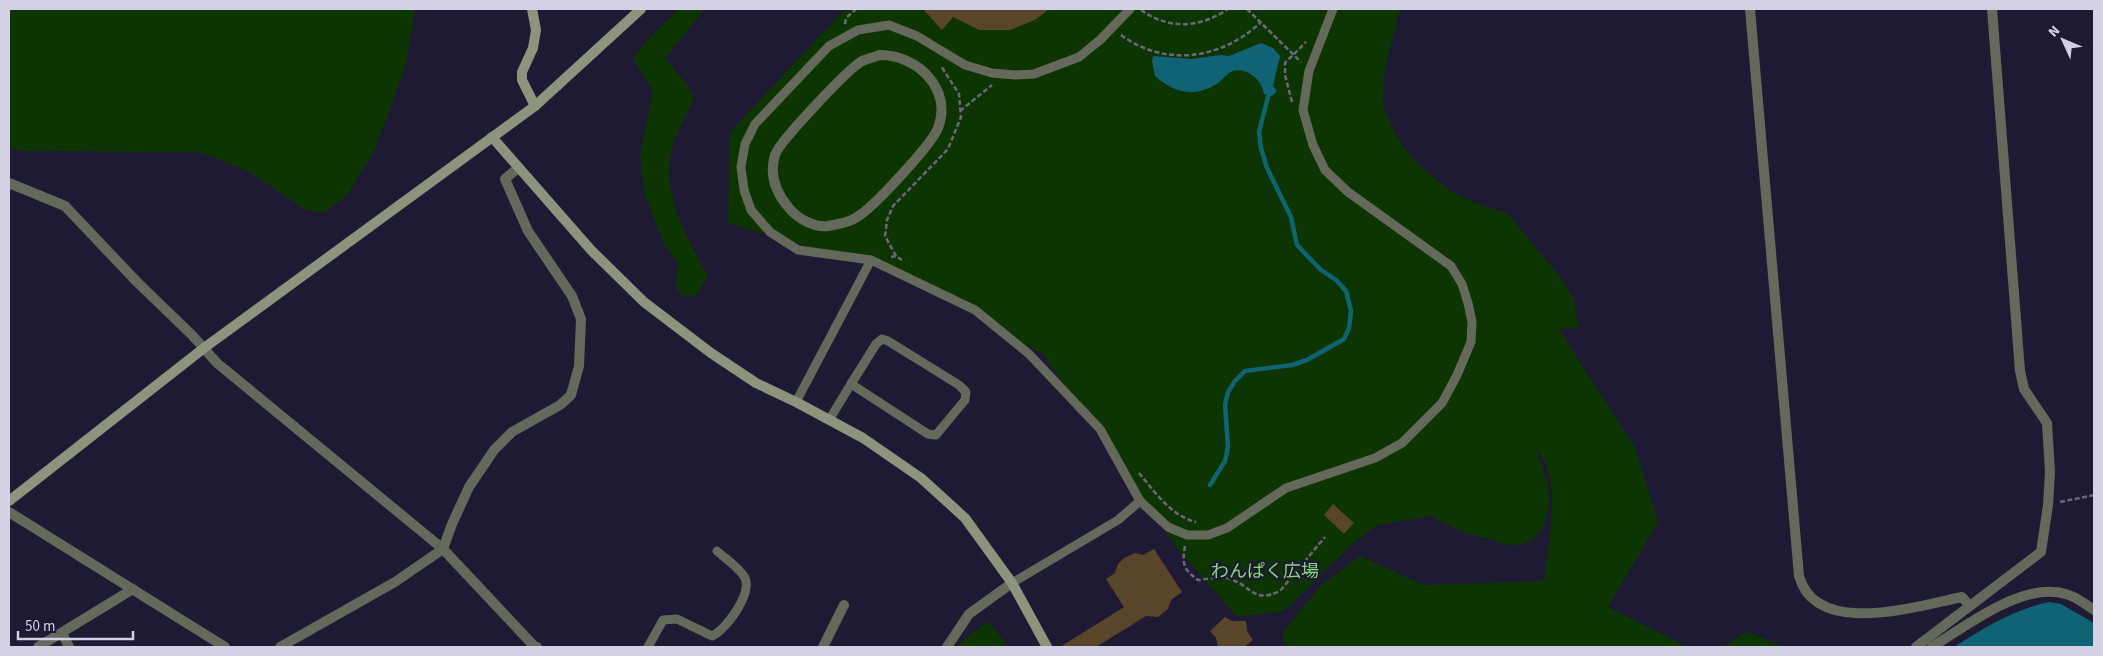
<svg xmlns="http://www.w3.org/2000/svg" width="2103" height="656" font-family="'Source Sans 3','Noto Sans JP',sans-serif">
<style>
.green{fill:#0d3501}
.water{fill:#106374}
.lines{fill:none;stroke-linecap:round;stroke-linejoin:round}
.stream{stroke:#106374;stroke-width:4.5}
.building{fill:#58452a}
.path{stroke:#6a677d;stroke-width:2.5;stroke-dasharray:5 2.5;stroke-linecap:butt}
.lane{stroke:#65695b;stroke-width:9}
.street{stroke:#65695b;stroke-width:10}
.secondary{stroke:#8d937d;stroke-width:10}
.labels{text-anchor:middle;stroke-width:5;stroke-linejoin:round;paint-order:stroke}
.park-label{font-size:18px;fill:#86d770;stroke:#1f1a34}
</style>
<rect width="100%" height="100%" fill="#1f1a34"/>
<!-- green -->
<g class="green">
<polygon points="9,9 415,9 405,68 375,149 348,194 325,212 306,210 248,171 199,152 23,151 9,147"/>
<path d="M 678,9 L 705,9 L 665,58 L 688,86 L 694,98 C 688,113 678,128 673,144 C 659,192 686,235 708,277 L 696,295 L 683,297 L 675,286 L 679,263 L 665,246 L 644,192 L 640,155 L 653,91 L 633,58 L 645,43 Z"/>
<path d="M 845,9 L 1400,9 L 1384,73 L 1383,107 L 1398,139 L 1416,162 L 1450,191 L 1475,203 L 1507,213 L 1561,278 L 1574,300 L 1578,328 L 1558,328 L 1635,448 L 1658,522 L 1608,607 L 1688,647 L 1285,647 L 1282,634 L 1320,586 L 1360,556 L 1423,585 L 1544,581 C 1548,541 1564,482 1536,448 C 1540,465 1550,482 1549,500 C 1549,522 1539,542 1516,545 C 1508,546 1497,541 1490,539 C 1468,535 1451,528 1433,516 L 1377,525 L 1351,545 L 1284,611 L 1237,617 L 1177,548 L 1043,354 L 903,275 L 728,223 L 730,132 Z"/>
<polygon points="989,621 1008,647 955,647"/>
<polygon points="1747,632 1785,647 1722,647"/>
</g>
<!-- water -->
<g class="water">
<path d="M 1261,43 L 1273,48 L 1280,56 L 1273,86 L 1277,91 L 1272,96 L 1264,94 C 1263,81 1247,67 1233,71 C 1227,73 1221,82 1215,85 C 1193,98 1173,92 1155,76 L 1152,61 L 1153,56 L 1192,59 L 1220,55 L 1229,56 Z"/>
<path d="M 2049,602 L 2061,604 L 2094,623 L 2094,647 L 1954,647 C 1985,627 2012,610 2049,602 Z"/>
</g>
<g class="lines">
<!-- stream -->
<polyline class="stream" points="1210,485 1225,461 1228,447 1225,405 1228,392 1235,381 1245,371 1292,365 1307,360 1344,339 1349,328 1351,311 1346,291 1336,280 1321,270 1297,245 1291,217 1267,168 1261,148 1259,132 1270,89"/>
</g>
<!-- building -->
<g class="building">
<polygon points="923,9 1049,9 1035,20 1010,30 979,30 953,17 942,30"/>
<polygon points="1333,504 1354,523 1344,534 1324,515"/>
<polygon points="1154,549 1182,592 1171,600 1168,609 1158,617 1146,616 1096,647 1060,647 1124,607 1106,579 1115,573 1118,564 1124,558 1135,553 1143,555"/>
<polygon points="1225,617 1232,621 1246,621 1247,631 1253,640 1244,647 1218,647 1216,638 1210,631"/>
</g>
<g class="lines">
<!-- path -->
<g class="path">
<polyline points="1247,9 1301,62"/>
<path d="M 1141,10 C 1169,30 1200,28 1228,9"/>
<polyline points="845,24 846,18 856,9"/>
<path d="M 1121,35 C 1166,68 1222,59 1261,22"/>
<polyline points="1292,102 1285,75 1285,63 1306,42"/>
<polyline points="960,111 992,85"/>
<polyline points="896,256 885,236 887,220 893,206 948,149 961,117 959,94 941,66"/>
<polyline points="891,257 896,256 902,260"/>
<path d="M 1139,473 C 1155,492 1171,516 1196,522"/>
<polyline points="2060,502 2094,495"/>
<path d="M 1185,546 C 1182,564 1183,569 1198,580 C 1208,579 1220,576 1230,579 C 1252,586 1253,604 1280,591 L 1325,537"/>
</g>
<!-- lane -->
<g class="lane">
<polyline points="1130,9 1100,40 1079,57 1034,74 1015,75 992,73 965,65 917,36 889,25 858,30 829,46 755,124 745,144 741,167 744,190 751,210 770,232 798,250 871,260 975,310 1029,354 1100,429 1140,501 1168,527 1187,535 1208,535 1227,528 1286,488 1375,458 1402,443 1442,403 1457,375 1471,342 1472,322 1468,303 1462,284 1451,266 1348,192 1325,170 1313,145 1303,110 1309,71 1333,9"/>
<polygon points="882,339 888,341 959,385 966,392 965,400 936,435 928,434 851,384 876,344"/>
<polyline points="796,402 871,260"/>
<polyline points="829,420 851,384"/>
<polyline points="1012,583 1118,520 1140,501"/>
<path d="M 648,647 L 663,620 L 677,619 L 712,636 C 726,630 752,594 745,578 C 740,568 726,559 717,551"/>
</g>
<!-- street -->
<g class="street">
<path d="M 1750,9 L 1799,576 C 1816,638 1917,606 1962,597 L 1970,606"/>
<path d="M 880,55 C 917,55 953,89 938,128 C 932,144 873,208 857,217 C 849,223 838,224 828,226 C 814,228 797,218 789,208 C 776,193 769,175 775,155 C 779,142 848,69 862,61 C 867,59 874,57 880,55 Z"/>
<polyline points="9,183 65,206 137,282 192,335 217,363 443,549 534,646 537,647"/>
<polyline points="9,512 225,647"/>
<polyline points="62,633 69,647"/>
<polyline points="38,647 133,589"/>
<polyline points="280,647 395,582 443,549 452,524 469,487 494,450 512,432 560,405 571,395 579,366 581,319 572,296 528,231 505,179 518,168"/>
<polyline points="823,647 844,605"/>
<polyline points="947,647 969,614 1012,583"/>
<polyline points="1916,647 2041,552 2048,505 2050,472 2047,423 2024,389 2020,371 1992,9"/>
<path d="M 1932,647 C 1964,627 2014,589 2053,592 C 2069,592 2081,601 2094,610"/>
</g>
<!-- secondary -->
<g class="secondary">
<polyline points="532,9 536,30 533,48 522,72 522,80 535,106"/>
<polyline points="492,137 591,250 644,302 711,353 756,383 796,402 863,438 921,478 965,518 1012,583 1047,647"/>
<polyline points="9,501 204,348 535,106 641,9"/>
</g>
</g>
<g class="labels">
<!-- park labels -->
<g class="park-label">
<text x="1265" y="577">わんぱく広場</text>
</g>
</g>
<!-- border -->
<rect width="2103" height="656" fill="none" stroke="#d3d1e3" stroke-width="20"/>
<!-- north arrow -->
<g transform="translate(2063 40) rotate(314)" stroke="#1f1a34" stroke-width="4" paint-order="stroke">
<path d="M0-4L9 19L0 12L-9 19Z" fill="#d3d1e3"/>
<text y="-8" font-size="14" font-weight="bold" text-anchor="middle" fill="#d3d1e3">N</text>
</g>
<!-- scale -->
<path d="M18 631v8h115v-8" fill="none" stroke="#d3d1e3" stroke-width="2.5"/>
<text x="25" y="631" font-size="15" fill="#d3d1e3" stroke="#1f1a34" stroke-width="4" paint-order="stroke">50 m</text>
</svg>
